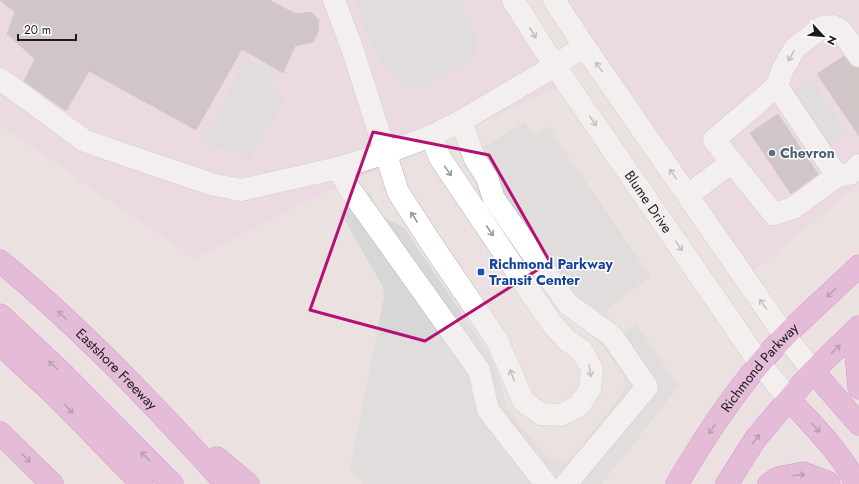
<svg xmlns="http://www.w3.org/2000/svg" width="859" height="484" font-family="Jost,sans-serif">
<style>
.commercial{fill:#ecd1e0}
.parking{fill:#d7d7d7}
.building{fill:#b0a4a6;stroke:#bca5a8}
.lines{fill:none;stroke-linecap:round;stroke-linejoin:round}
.minor-casing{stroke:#b4b4b4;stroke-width:23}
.highway-casing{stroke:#c632be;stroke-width:23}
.minor{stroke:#fff;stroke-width:22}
.highway{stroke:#dd8ecd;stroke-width:22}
.oneway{stroke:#989898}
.oneway2{stroke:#7c5474}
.marked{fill:none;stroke:#b51074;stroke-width:3;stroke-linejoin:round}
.service-dot{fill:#5c6f8a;stroke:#fff;stroke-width:1.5}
.transit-dot{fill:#1a4fb4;stroke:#fff;stroke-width:1.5}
.labels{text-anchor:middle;stroke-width:3;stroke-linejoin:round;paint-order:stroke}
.service-label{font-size:14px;font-weight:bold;fill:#4e5e75;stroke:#fff;text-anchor:start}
.street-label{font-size:14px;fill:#1b1b1b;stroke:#fff}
.transit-label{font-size:14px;font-weight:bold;fill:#164399;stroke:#fff;text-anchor:start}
</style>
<rect width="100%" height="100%" fill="#ebe1e1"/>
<!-- commercial -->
<g class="commercial">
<polygon points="0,0 502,0 559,87 303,203 194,259 0,125"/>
<polygon points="568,0 859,0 859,184 748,276 589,42"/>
</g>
<!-- parking -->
<g class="parking">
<polygon points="353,0 459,0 477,33 475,58 419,90 400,86 375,55"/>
<polygon points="247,57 280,76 271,89 286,98 250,160 236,152 213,148 200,141"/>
<polygon points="812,79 848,133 827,149 788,93"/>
<polygon points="525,122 534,135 548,126 651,277 609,307 607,315 622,333 636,323 679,386 602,484 363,484 350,467 384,297 383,287 339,210 370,193 376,207 384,217 404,228 489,353 496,368 507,406 517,422 549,459 563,462 575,455 623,392 625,385 623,375 601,343 558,310 483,201 477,188 475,173 466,158"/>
</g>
<!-- building -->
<g class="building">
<polygon points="0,0 269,0 296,14 311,12 319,20 318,32 313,42 295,46 283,73 242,49 196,130 89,71 66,111 24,81 35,59 7,34 15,12"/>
<polygon points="844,56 853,67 859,68 859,136 817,74"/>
<polygon points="778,114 818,174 791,194 750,133"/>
</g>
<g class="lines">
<!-- minor casing -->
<g class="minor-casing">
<g id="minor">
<polyline points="334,0 353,51 398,192 435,249 497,340 524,402 541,414 561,415 579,406 590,389 592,369 582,351 568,341 552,324 440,158 431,136"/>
<path id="s1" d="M 513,0 L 555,66 L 761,365 L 790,400"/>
<polyline points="554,0 584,46 785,336 813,371"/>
<polyline points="0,79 85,141 211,184 241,190 338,168 386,153 431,136 461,121 555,66 584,46"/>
<polyline points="777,86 837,176 793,208 774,214 714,140 777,86 783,69 795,48 822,27 833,26 841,30 859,56"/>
<polyline points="461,121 475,159 487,178 494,199 568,304 612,336 647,387 566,484"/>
<polyline points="338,168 349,188 479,370 488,410 546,484"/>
<polyline points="837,176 850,174 859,165"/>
<polyline points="688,195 732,162"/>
</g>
</g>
<!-- highway casing -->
<g class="highway-casing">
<g id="highway">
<path id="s2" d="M 0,261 C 82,329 155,406 226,484"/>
<polyline points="0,315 65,376 172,484"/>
<polyline points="0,344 55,395 142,484"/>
<polyline points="859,348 856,354 859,388"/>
<polyline points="813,371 859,424"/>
<path d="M 790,400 C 813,426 841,452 856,484"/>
<polyline points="0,433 52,484"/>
<polyline points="217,458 248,484"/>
<path id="s3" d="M 677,484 C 706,434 745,376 786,335 C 810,311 835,289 859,266"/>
<polyline points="727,484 756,438 813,371 859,327"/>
<polyline points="769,484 778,478 803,473 827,482 829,484"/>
</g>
</g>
<!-- minor -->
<use href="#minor" class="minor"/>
<!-- highway -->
<use href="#highway" class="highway"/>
</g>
<!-- one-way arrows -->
<defs><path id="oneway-shaft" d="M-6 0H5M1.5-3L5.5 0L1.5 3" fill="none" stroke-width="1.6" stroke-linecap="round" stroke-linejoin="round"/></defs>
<g class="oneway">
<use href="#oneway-shaft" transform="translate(533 33) rotate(59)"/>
<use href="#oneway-shaft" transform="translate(791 56) rotate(120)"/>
<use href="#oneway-shaft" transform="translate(599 67) rotate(-125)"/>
<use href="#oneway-shaft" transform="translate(593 121) rotate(55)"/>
<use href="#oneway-shaft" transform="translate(448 171) rotate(55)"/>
<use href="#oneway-shaft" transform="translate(673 174) rotate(-125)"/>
<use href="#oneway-shaft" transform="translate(414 217) rotate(-123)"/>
<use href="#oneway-shaft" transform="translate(490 231) rotate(56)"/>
<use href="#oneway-shaft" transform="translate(679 246) rotate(55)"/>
<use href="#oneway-shaft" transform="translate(763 304) rotate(-125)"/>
<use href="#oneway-shaft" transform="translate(590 371) rotate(81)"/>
<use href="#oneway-shaft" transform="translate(512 375) rotate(-112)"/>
</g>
<g class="oneway2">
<use href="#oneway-shaft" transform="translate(831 293) rotate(136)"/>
<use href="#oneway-shaft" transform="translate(62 315) rotate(-135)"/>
<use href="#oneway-shaft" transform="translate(836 349) rotate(-44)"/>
<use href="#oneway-shaft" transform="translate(53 365) rotate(-137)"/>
<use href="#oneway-shaft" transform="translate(69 409) rotate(46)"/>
<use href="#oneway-shaft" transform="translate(816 428) rotate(48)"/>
<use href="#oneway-shaft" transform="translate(712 429) rotate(124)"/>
<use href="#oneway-shaft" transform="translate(756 439) rotate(-54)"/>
<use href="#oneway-shaft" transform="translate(145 456) rotate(-135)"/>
<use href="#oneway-shaft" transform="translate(26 458) rotate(45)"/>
<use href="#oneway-shaft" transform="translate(799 475) rotate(-6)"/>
</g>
<!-- marked area -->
<path d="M0 0H859V484H0ZM 373,132 L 489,155 L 550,262 L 425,341 L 310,310 Z" fill="#ebe1e1" fill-opacity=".55" fill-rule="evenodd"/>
<path class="marked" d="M 373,132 L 489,155 L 550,262 L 425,341 L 310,310 Z"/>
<!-- markers -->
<circle class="service-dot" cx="772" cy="153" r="4"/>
<rect class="transit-dot" x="477" y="268" width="8" height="8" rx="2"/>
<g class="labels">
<!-- service labels -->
<g class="service-label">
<text x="780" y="158">Chevron</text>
</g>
<!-- street labels -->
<g class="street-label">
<text dy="5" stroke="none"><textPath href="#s1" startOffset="243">Blume Drive</textPath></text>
<text dy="5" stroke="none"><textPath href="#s2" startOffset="159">Eastshore Freeway</textPath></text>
<text dy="5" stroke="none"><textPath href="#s3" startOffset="143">Richmond Parkway</textPath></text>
</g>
<!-- transit labels -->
<g class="transit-label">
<text x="489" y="269">Richmond Parkway<tspan x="489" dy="16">Transit Center</tspan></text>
</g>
</g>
<!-- north arrow -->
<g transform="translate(823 36) rotate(116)" stroke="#ffffff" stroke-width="3" paint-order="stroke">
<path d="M0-3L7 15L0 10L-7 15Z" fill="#1b1b1b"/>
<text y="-6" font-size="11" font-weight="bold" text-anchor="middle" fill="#1b1b1b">N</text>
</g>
<!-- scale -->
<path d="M18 34v6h58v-6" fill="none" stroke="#1b1b1b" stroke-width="2"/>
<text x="24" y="34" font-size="12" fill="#1b1b1b" stroke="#ffffff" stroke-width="3" paint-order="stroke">20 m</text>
</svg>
